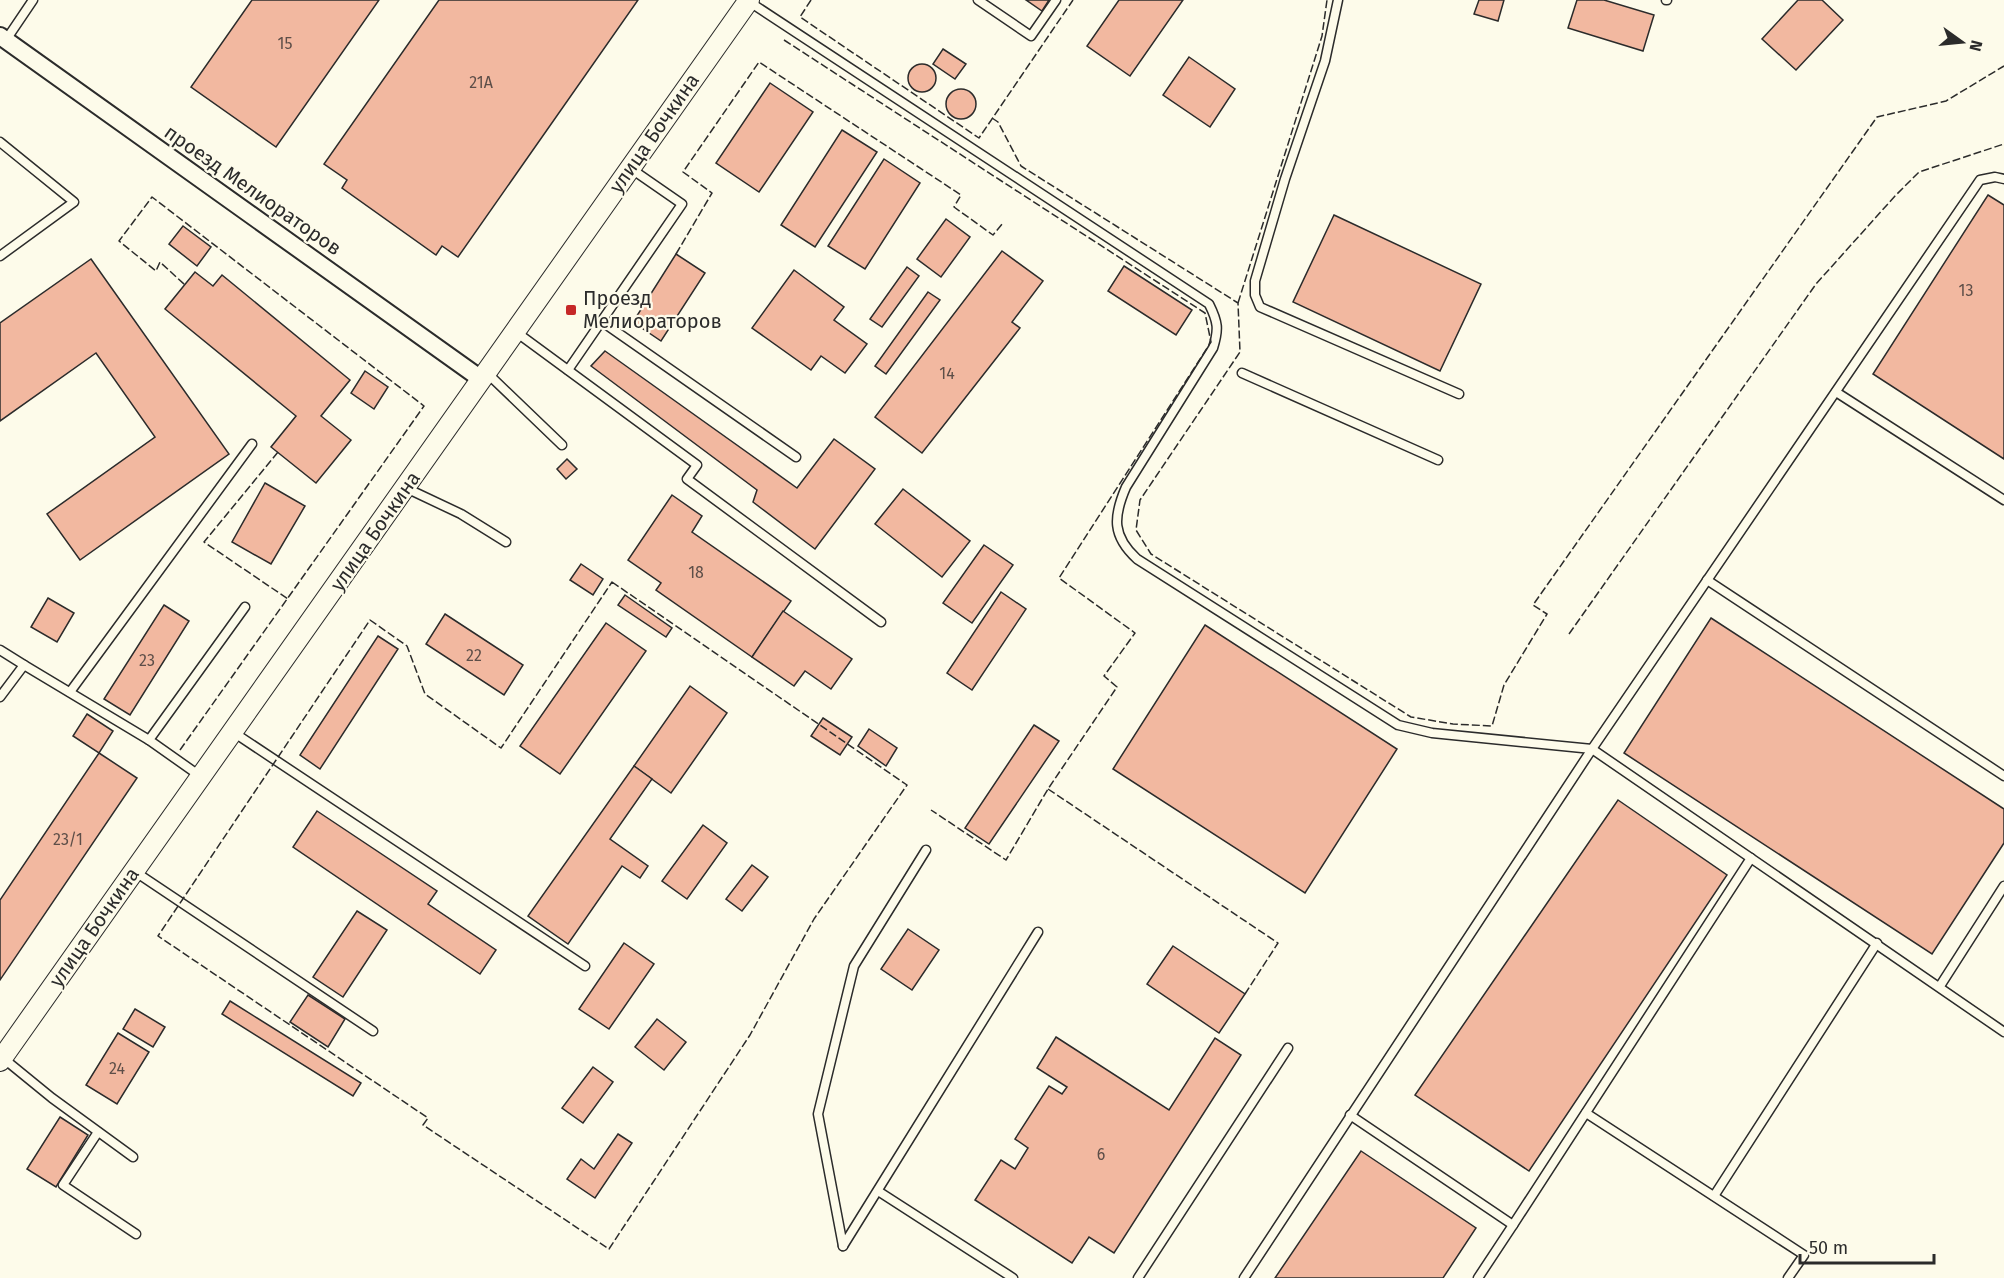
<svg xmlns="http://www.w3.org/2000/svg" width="2004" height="1278" font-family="'Fira Sans',sans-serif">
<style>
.building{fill:#f2b8a0;stroke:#2b2b2b;stroke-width:1.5}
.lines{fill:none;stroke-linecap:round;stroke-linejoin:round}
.service-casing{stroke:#2b2b2b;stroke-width:11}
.minor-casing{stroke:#2b2b2b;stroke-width:20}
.tertiary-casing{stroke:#2b2b2b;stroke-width:22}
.service{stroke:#fdfbea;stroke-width:8}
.minor{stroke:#fdfbea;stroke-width:16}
.tertiary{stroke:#fdfbea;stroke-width:20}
.fence{stroke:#2b2b2b;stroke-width:1.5;stroke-dasharray:8 3;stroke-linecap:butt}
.poi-dot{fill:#c62828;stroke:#fdfbea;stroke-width:2}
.labels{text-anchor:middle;stroke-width:4.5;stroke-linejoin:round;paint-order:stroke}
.number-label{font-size:16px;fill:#5d4e48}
.street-label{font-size:20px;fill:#2b2b2b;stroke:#fdfbea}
.poi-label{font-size:20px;fill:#2b2b2b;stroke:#fdfbea;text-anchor:start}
</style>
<rect width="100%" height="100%" fill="#fdfbea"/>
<!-- building -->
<g class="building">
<polygon points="252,0 379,0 276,147 191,87"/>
<polygon points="439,0 638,0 458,257 442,246 436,255 342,188 347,180 324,164"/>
<polygon points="1026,0 1049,0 1042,11"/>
<polygon points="1119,0 1183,0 1130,76 1087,46"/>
<polygon points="1479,0 1504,0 1498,21 1474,14"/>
<polygon points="1577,0 1604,0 1654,15 1643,51 1568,28"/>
<polygon points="1798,0 1822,0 1843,20 1796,70 1762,39"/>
<polygon points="943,49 966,64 955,79 933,64"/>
<polygon points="1189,57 1235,89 1210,127 1163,95"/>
<circle cx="922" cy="78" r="14"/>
<polygon points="770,83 813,112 759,192 716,163"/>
<circle cx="961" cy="104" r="15"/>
<polygon points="842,130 877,152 815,247 781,225"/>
<polygon points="884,159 920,183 865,269 828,246"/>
<polygon points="1988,195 2004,205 2004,459 1873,374"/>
<polygon points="1334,215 1481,284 1440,371 1293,302"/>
<polygon points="946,219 970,237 941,277 917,259"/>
<polygon points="183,226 211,247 197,266 169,244"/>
<polygon points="1002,251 1043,281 1012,322 1020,328 922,453 875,417"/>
<polygon points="676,254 705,273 661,341 633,322"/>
<polygon points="91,259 229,454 80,560 47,514 155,437 96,353 0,421 0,323"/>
<polygon points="1124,266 1192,310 1176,335 1108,291"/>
<polygon points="907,267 919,276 882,327 870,319"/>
<polygon points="794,270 844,307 834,320 867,344 845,373 821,356 811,370 752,328"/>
<polygon points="195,272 213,286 222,275 350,380 321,416 351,440 316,483 271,447 296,416 165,309"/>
<polygon points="928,292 940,300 886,374 875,366"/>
<polygon points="605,351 797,488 834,439 875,469 815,549 753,502 757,490 591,366"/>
<polygon points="365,371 388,387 374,409 351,393"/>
<polygon points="567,459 577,469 566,479 557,469"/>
<polygon points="265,483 305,506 271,564 232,542"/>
<polygon points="903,489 970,541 942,577 875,524"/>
<polygon points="672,495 702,516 692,532 791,601 752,657 656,590 661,583 628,560"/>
<polygon points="984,545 1013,565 972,623 943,603"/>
<polygon points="581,564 603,579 593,595 570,580"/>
<polygon points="1001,592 1026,609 972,690 947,673"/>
<polygon points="625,595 672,628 666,637 618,605"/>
<polygon points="48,598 74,613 57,642 31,627"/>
<polygon points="164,605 189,621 130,715 104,699"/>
<polygon points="783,611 852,659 831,689 805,671 794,686 752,657"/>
<polygon points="445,614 523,665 504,695 426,644"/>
<polygon points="1711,618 2004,809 2004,843 1932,954 1624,753"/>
<polygon points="606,623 646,651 560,774 520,746"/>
<polygon points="1205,625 1397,749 1305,893 1113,769"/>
<polygon points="378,636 398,649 320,769 300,755"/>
<polygon points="690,686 727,713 671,793 634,766"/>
<polygon points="87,714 113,731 99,753 73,736"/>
<polygon points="823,718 852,737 840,755 811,736"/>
<polygon points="1034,725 1059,741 989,844 965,828"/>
<polygon points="869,729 897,748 886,766 858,746"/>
<polygon points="99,753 137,778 0,980 0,900"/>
<polygon points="634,766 652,779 610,839 648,866 640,878 622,866 568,944 528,916"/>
<polygon points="1618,800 1727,875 1529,1171 1415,1095"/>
<polygon points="317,811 437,891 428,904 496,950 480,974 293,847"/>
<polygon points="703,825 727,843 687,899 662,881"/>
<polygon points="752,865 768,877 742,911 726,899"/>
<polygon points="357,911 387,930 343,997 313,977"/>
<polygon points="908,929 939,950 912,990 881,969"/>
<polygon points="624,943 654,964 609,1029 579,1009"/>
<polygon points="1173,946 1245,994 1219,1033 1147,984"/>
<polygon points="308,995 345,1019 328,1047 290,1022"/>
<polygon points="230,1001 361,1083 353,1096 222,1014"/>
<polygon points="135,1009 165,1027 153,1047 123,1029"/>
<polygon points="657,1019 686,1042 664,1070 635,1047"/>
<polygon points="118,1033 149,1052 117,1104 86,1085"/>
<polygon points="1056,1037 1169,1110 1215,1038 1241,1055 1114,1253 1089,1237 1072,1263 975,1200 1001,1160 1015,1169 1028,1148 1015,1139 1049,1086 1062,1094 1067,1087 1037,1068"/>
<polygon points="593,1067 613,1082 583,1123 562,1108"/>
<polygon points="60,1117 88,1135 56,1187 27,1169"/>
<polygon points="618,1134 632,1143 595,1198 567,1179 581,1159 594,1169"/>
<polygon points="1361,1151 1476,1228 1443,1278 1275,1278"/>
</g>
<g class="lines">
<!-- service casing -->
<g class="service-casing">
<g id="service">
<polyline points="978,0 1031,36 1056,0"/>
<polyline points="1338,0 1325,61 1285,179 1255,281 1255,295 1260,307 1459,394"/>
<polyline points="1666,0 1667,0"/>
<path d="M 748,1 L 1209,304 C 1218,322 1219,329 1213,348 L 1126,487 C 1113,517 1112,536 1137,559 L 1398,725 L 1432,733 L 1592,749 L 2004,1032"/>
<polyline points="6,40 33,0"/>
<polyline points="0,142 74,202 0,256"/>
<polyline points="601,321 796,457"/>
<polyline points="516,332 697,465 687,479 881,622"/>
<polyline points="568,370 682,204 630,168"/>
<polyline points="486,372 562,445"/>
<polyline points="1242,373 1438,460"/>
<polyline points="1836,392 2004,500"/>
<polyline points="406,488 461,514 506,542"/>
<polyline points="1707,580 2004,776"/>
<polyline points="0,650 24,665 0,697"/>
<polyline points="24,665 149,740"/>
<polyline points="70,692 252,444"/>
<polyline points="233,732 585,966"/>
<polyline points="200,776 149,740 245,607"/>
<polyline points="134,871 373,1031"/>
<polyline points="1940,986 2004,886"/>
<polyline points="3,1058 52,1098 133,1157"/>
<polyline points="1586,1113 1804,1255 1788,1278"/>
<polyline points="1350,1115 1513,1225 1751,858"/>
<polyline points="98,1132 63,1185 136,1234"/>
<polyline points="878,1191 1013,1278"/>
<polyline points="1714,1196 1877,943"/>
<polyline points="843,1246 818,1114 854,966 926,850"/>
<polyline points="843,1246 1038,932"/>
<polyline points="1138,1278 1288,1048"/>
<polyline points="1244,1278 1592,749 1980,180 1995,177 2004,179"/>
<polyline points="1478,1278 1513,1225"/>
</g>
</g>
<!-- minor casing -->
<g class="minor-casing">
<polyline id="minor" points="0,36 481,379"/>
</g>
<!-- tertiary casing -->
<g class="tertiary-casing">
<polyline id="tertiary" points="0,1061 749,0"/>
</g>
<!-- service -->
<use href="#service" class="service"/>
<!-- minor -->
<use href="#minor" class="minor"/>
<!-- tertiary -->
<use href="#tertiary" class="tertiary"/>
<!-- fence -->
<g class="fence">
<polyline points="811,0 800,17 979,138 1073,0"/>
<polyline points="784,40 1205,313 1211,342 1059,578 1135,633 1104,676 1117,687 1048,789 1006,860 931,810"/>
<polyline points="992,118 998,122 1021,166 1238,303 1240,352 1140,500 1136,530 1151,554 1411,717 1453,724 1492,726 1504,685 1547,614 1533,605 1877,117 1946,101 2004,66"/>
<polyline points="676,254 712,193 683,172 759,62 961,195 954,207 993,235 1003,223"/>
<polyline points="1238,303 1322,36 1327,0"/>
<polyline points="278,452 204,542 288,599"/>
<polygon points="612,582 907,785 814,919 750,1035 609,1249 423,1125 428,1118 158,936 370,620 407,646 425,694 501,748"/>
<polyline points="1569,634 1816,284 1895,196 1919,172 2004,144"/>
<polyline points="180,750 424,406 152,197 119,241 156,271 160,262 185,285"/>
<polyline points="1048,789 1278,943 1245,994"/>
</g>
</g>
<!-- markers -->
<rect class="poi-dot" x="565" y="304" width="12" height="12" rx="3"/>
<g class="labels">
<!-- number labels -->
<g class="number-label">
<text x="285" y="49">15</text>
<text x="481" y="88">21А</text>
<text x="1966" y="296">13</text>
<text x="947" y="379">14</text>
<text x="696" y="578">18</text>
<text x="474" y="661">22</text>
<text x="147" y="666">23</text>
<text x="68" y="845">23/1</text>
<text x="117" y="1074">24</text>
<text x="1101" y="1160">6</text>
</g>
<!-- street labels -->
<g class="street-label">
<text transform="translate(654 133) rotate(-55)" y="7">улица Бочкина</text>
<text transform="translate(253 190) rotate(35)" y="7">проезд Мелиораторов</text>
<text transform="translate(375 531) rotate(-55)" y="7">улица Бочкина</text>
<text transform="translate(94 927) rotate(-55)" y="7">улица Бочкина</text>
</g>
<!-- poi labels -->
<g class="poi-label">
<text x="583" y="305">Проезд<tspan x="583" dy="23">Мелиораторов</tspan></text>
</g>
</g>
<!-- north arrow -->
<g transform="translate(1962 42) rotate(105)" stroke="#fdfbea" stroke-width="4.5" paint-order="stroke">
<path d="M0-4.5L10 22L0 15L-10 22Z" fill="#2b2b2b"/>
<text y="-9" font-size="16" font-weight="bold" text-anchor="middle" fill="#2b2b2b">N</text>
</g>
<!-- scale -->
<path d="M1800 1254v9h134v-9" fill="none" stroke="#2b2b2b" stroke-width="3"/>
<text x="1809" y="1254" font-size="18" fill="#2b2b2b" stroke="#fdfbea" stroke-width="4.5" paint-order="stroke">50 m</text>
</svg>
